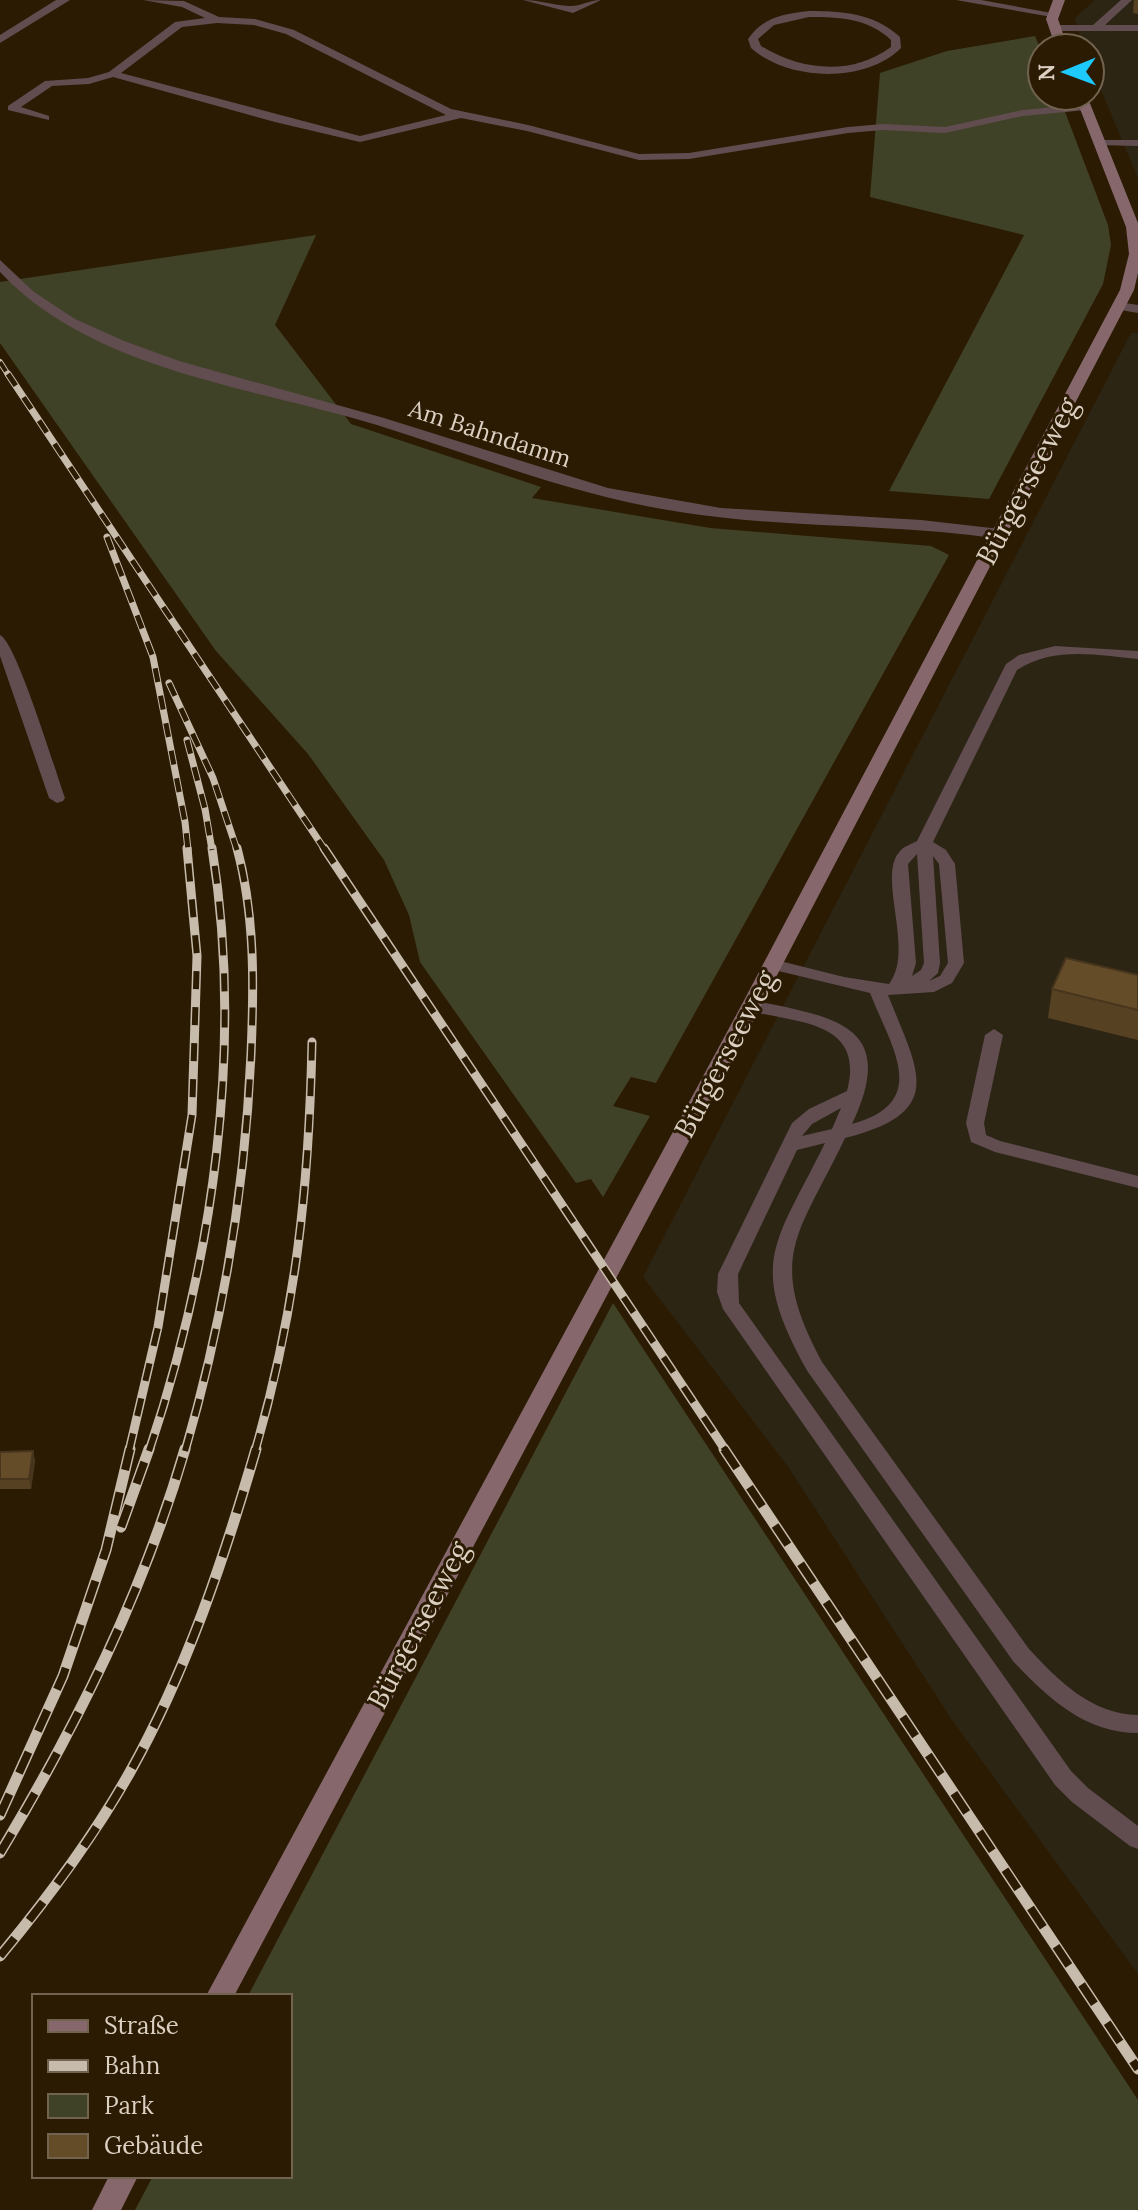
<svg xmlns="http://www.w3.org/2000/svg" width="1138" height="2210" font-family="Lora,serif">
<style>
.commercial{fill:#2c2514}
.green{fill:#404228}
.lines{fill:none;stroke-linecap:round;stroke-linejoin:round}
.lane{fill:#614d50;fill-rule:evenodd}
.street{fill:#614d50;fill-rule:evenodd}
.secondary{fill:#86676c;fill-rule:evenodd}
.rail-far3-casing{stroke:#c7bbac;stroke-width:6}
.rail-far2-casing{stroke:#c7bbac;stroke-width:7}
.rail-far1-casing{stroke:#c7bbac;stroke-width:9}
.rail-casing{stroke:#c7bbac;stroke-width:11}
.rail-far3{stroke:#2b1b03;stroke-width:4;stroke-dasharray:11;stroke-linecap:butt}
.rail-far2{stroke:#2b1b03;stroke-width:5;stroke-dasharray:14;stroke-linecap:butt}
.rail-far1{stroke:#2b1b03;stroke-width:6;stroke-dasharray:18;stroke-linecap:butt}
.rail{stroke:#2b1b03;stroke-width:8;stroke-dasharray:23;stroke-linecap:butt}
.wall{fill:#574123}
.shaded-wall{fill:#47351d}
.building{fill:#654c29;stroke:#47351d;stroke-width:2}
.labels{text-anchor:middle;stroke-width:6;stroke-linejoin:round;paint-order:stroke}
.far-street-label{font-size:24px;fill:#dbd0c2;stroke:#2b1b03}
.street-label{font-size:28px;fill:#dbd0c2;stroke:#2b1b03}
</style>
<rect width="100%" height="100%" fill="#2b1b03"/>
<!-- commercial -->
<g class="commercial">
<polygon points="1095,0 1138,0 1138,178 1090,64 1090,48 1083,48 1081,42 1075,18"/>
<polygon points="1131,333 1138,333 1138,1974 952,1720 789,1468 643,1277"/>
</g>
<!-- green -->
<g class="green">
<polygon points="1035,36 1042,53 1042,96 1059,96 1108,225 1111,245 1103,284 989,499 889,491 1024,235 870,197 880,73 947,51"/>
<polygon points="316,235 275,325 351,424 541,487 532,498 710,528 931,546 949,555 656,1083 631,1077 613,1106 650,1116 603,1197 591,1179 576,1183 420,962 409,915 384,860 308,754 216,651 0,343 0,282"/>
<polygon points="613,1303 1138,2100 1138,2210 135,2210 153,2176 290,2176 290,1996 248,1996"/>
</g>
<g class="lines">
<!-- lane -->
<g class="lane">
<path d="M 143,0 L 184,1 L 219,17 L 255,19 L 294,30 L 451,109 L 528,125 L 639,154 L 689,153 L 848,127 L 883,124 L 945,127 L 1023,110 L 1086,104 L 1091,107 L 1086,110 L 1023,116 L 945,133 L 883,130 L 848,133 L 689,159 L 639,160 L 527,131 L 461,118 L 360,142 L 275,122 L 113,77 L 89,84 L 52,86 L 21,107 L 49,116 L 49,120 L 8,110 L 8,106 L 45,81 L 88,78 L 109,72 L 175,22 L 205,18 L 182,7 ZM 217,23 L 254,25 L 286,34 L 446,115 L 360,136 L 121,73 L 182,27 Z"/>
<path d="M 523,0 C 539,0 553,5 569,6 C 579,7 589,0 601,0 L 573,13 Z"/>
<polygon points="956,0 981,0 1057,14 1052,17"/>
<polygon points="1121,0 1132,0 1105,25 1138,25 1138,31 1054,31 1049,28 1054,25 1093,25"/>
<path d="M 809,11 C 842,11 874,13 900,37 L 901,48 C 865,84 788,81 751,48 L 748,39 C 763,17 784,14 809,11 ZM 809,17 C 839,17 868,18 891,40 L 891,47 C 852,76 801,71 761,46 L 758,39 L 774,25 Z"/>
<polygon points="1101,140 1138,140 1138,146 1097,145 1095,143"/>
<polygon points="1119,302 1138,305 1138,313 1115,309 1113,306"/>
<path d="M 0,635 C 16,641 56,773 65,798 L 63,801 L 57,803 L 49,798 L 0,656 Z"/>
<path d="M 1055,646 L 1138,651 L 1138,659 C 1097,655 1054,646 1017,670 L 933,842 L 946,850 L 955,864 L 964,963 L 952,983 L 934,992 L 888,995 C 918,1071 948,1112 845,1138 C 799,1235 765,1256 822,1362 L 1029,1649 C 1059,1681 1091,1714 1138,1715 L 1138,1733 C 1085,1733 1048,1698 1013,1661 L 808,1372 C 746,1262 775,1245 825,1143 L 797,1150 L 738,1274 L 739,1303 L 1071,1771 L 1088,1788 L 1138,1826 L 1138,1849 L 1130,1846 L 1072,1802 L 1055,1785 L 723,1309 L 717,1292 L 718,1274 L 792,1123 L 809,1109 L 847,1091 C 866,1019 794,1023 745,1010 L 742,1006 L 745,1002 L 751,1000 C 832,1017 900,1023 852,1124 C 932,1102 891,1047 870,993 L 766,968 L 764,964 L 772,959 L 844,977 L 889,984 C 916,949 875,875 901,850 C 905,846 912,844 917,841 L 1006,664 L 1019,655 ZM 917,854 L 924,963 L 921,970 L 912,976 L 916,963 L 908,864 ZM 933,856 L 939,864 L 948,963 L 940,976 L 929,981 L 938,973 L 940,963 ZM 841,1108 L 832,1129 L 802,1136 L 812,1124 Z"/>
<polygon points="994,1029 1003,1035 984,1123 986,1135 1000,1141 1138,1176 1138,1188 995,1152 971,1142 966,1123 985,1035"/>
</g>
<!-- street -->
<g class="street">
<polygon points="56,0 70,0 0,43 0,35"/>
<path d="M 0,260 L 34,292 L 75,319 L 124,341 L 179,361 L 384,418 L 608,488 L 721,508 L 921,520 L 1000,529 L 1008,534 L 1000,539 C 894,523 786,529 680,512 C 575,496 477,456 377,425 C 253,387 93,371 0,272 Z"/>
</g>
<!-- secondary -->
<g class="secondary">
<polygon points="1053,0 1065,0 1058,19 1068,48 1056,48 1046,19"/>
<polygon points="1075,96 1087,96 1138,223 1138,273 1134,290 761,1006 234,1996 206,1996 741,1006 1120,290 1129,254 1126,227"/>
<polygon points="109,2176 138,2176 121,2210 92,2210"/>
</g>
<!-- rail-far3 casing -->
<g class="rail-far3-casing">
<polyline id="rail-far3" points="0,362 9,376"/>
</g>
<!-- rail-far2 casing -->
<g class="rail-far2-casing">
<g id="rail-far2">
<polyline points="8,374 325,850"/>
<polyline points="107,537 153,657 185,822 188,850"/>
<polyline points="169,683 213,778 237,850"/>
<polyline points="187,740 205,809 212,850"/>
</g>
</g>
<!-- rail-far1 casing -->
<g class="rail-far1-casing">
<g id="rail-far1">
<polyline points="324,848 726,1451"/>
<polyline points="129,1451 158,1327 192,1115 197,956 187,848"/>
<path d="M 149,1451 C 213,1261 244,1047 212,848"/>
<path d="M 185,1451 C 223,1321 245,1189 251,1054 C 254,985 255,915 237,848"/>
<path d="M 255,1451 C 296,1310 309,1188 312,1042"/>
</g>
</g>
<!-- rail casing -->
<g class="rail-casing">
<g id="rail">
<polyline points="724,1449 1138,2069"/>
<polyline points="121,1527 149,1449"/>
<polyline points="0,1815 63,1676 106,1550 130,1449"/>
<path d="M 0,1853 C 77,1725 143,1593 185,1449"/>
<path d="M 0,1956 C 48,1898 93,1838 130,1772 C 186,1672 224,1559 256,1449"/>
</g>
</g>
<!-- rail-far3 -->
<use href="#rail-far3" class="rail-far3"/>
<!-- rail-far2 -->
<use href="#rail-far2" class="rail-far2"/>
<!-- rail-far1 -->
<use href="#rail-far1" class="rail-far1"/>
<!-- rail -->
<use href="#rail" class="rail"/>
</g>
<!-- wall -->
<g class="wall">
<polygon points="1134,0 1138,0 1138,14 1133,13"/>
<polygon points="1138,975 1138,1040 1048,1018 1052,989"/>
<polygon points="33,1451 35,1461 31,1489 0,1489 0,1452"/>
</g>
<!-- shaded-wall -->
<polygon class="shaded-wall" points="33,1451 35,1461 31,1489 29,1479"/>
<!-- building -->
<g class="building">
<polygon points="1066,958 1138,975 1138,1010 1052,989"/>
<polygon points="33,1451 29,1479 0,1479 0,1452"/>
</g>
<g class="labels">
<!-- far-street labels -->
<g class="far-street-label">
<text transform="translate(490 434) rotate(18)" y="8">Am Bahndamm</text>
</g>
<!-- street labels -->
<g class="street-label">
<text transform="translate(1027 481) rotate(-62)" y="10">Bürgerseeweg</text>
<text transform="translate(725 1054) rotate(-62)" y="10">Bürgerseeweg</text>
<text transform="translate(418 1625) rotate(-62)" y="10">Bürgerseeweg</text>
</g>
</g>
<!-- legend -->
<rect x="32" y="1994" width="260" height="184" fill="#2b1b03" stroke="#71634f" stroke-width="2"/>
<rect x="48" y="2020" width="40" height="12" fill="#86676c" stroke="#71634f" stroke-width="2"/>
<text x="104" y="2034" font-size="24" fill="#dbd0c2">Straße</text>
<rect x="48" y="2060" width="40" height="12" fill="#c7bbac" stroke="#71634f" stroke-width="2"/>
<text x="104" y="2074" font-size="24" fill="#dbd0c2">Bahn</text>
<rect x="48" y="2094" width="40" height="24" fill="#404228" stroke="#71634f" stroke-width="2"/>
<text x="104" y="2114" font-size="24" fill="#dbd0c2">Park</text>
<rect x="48" y="2134" width="40" height="24" fill="#654c29" stroke="#71634f" stroke-width="2"/>
<text x="104" y="2154" font-size="24" fill="#dbd0c2">Gebäude</text>
<!-- north arrow -->
<g transform="translate(1066 72) rotate(269)"><circle r="38" fill="#2b1b03" stroke="#71634f" stroke-width="2"/>
<path d="M0-6L14 30L0 20L-14 30Z" fill="#1dc9fd"/>
<text y="-12" font-size="22" font-weight="bold" text-anchor="middle" fill="#dbd0c2">N</text>
</g>
</svg>
